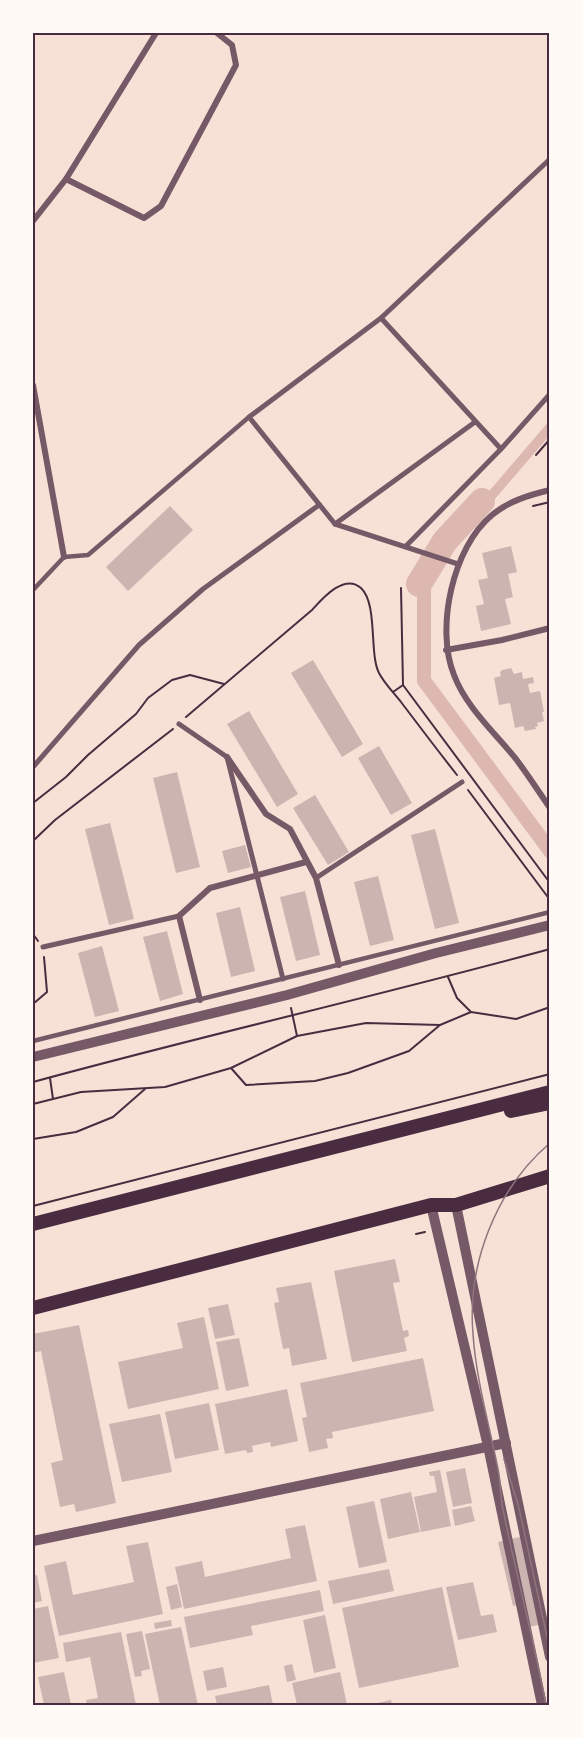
<svg xmlns="http://www.w3.org/2000/svg" width="583" height="1738" font-family="Raleway,sans-serif">
<style>
.water{fill:#dcb8b0}
.lines{fill:none;stroke-linecap:round;stroke-linejoin:round}
.river{stroke:#dcb8b0;stroke-width:26}
.building{fill:#ccb4b1}
.path{stroke:#4a2c40;stroke-width:2}
.service{stroke:#755966;stroke-width:4.5}
.pedestrian{stroke:#755966;stroke-width:5}
.minor{stroke:#755966;stroke-width:6}
.tertiary{stroke:#755966;stroke-width:10}
.trunk{stroke:#4a2c40;stroke-width:14}
.tram{stroke:#8f747c;stroke-width:1.5}
.neatline{fill:none;stroke:#4a2c40;stroke-width:2}
</style>
<rect width="100%" height="100%" fill="#f7e1d7"/>
<!-- water -->
<polygon class="water" points="550,420 550,435 450,551 431,577 431,678 550,838 550,863 417,683 417,582 442,546"/>
<g class="lines">
<!-- river -->
<polyline class="river" points="419,584 445,541 482,501"/>
</g>
<!-- building -->
<g class="building">
<polygon points="170,506 193,530 128,591 106,567"/>
<polygon points="511,546 517,572 508,574 513,597 505,599 511,624 481,631 476,606 484,604 478,580 488,578 482,553"/>
<polygon points="313,660 363,744 342,757 291,673"/>
<polygon points="511,668 514,674 522,672 523,679 533,677 534,683 528,684 530,693 540,691 544,712 542,712 544,721 537,723 538,726 535,727 536,729 525,731 523,726 515,728 510,703 499,705 494,678 501,676 500,672 502,670"/>
<polygon points="249,711 298,794 277,807 227,724"/>
<polygon points="379,746 412,803 391,815 358,758"/>
<polygon points="177,772 200,867 176,873 153,778"/>
<polygon points="315,795 349,852 328,865 293,808"/>
<polygon points="110,823 134,919 109,925 85,829"/>
<polygon points="435,829 459,923 435,929 411,835"/>
<polygon points="245,845 251,867 228,873 222,851"/>
<polygon points="378,876 394,940 370,946 354,882"/>
<polygon points="305,891 320,955 296,961 280,897"/>
<polygon points="240,907 255,971 231,977 216,913"/>
<polygon points="167,931 183,994 160,1001 143,937"/>
<polygon points="102,946 119,1011 95,1017 78,953"/>
<polygon points="395,1259 400,1282 393,1283 403,1331 408,1330 409,1336 404,1338 407,1351 352,1362 334,1271"/>
<polygon points="311,1282 327,1359 292,1366 289,1348 283,1349 274,1303 279,1302 276,1288"/>
<polygon points="228,1304 235,1335 215,1339 208,1308"/>
<polygon points="204,1317 219,1389 128,1409 118,1362 183,1348 177,1323"/>
<polygon points="79,1325 116,1503 76,1512 74,1504 60,1507 51,1463 63,1460 41,1351 33,1353 33,1334"/>
<polygon points="239,1338 249,1386 226,1391 216,1342"/>
<polygon points="423,1358 434,1411 332,1432 333,1438 326,1439 328,1448 309,1452 302,1418 307,1417 300,1383"/>
<polygon points="287,1389 298,1441 271,1447 270,1442 252,1446 253,1452 247,1453 246,1450 225,1454 215,1404"/>
<polygon points="209,1403 219,1450 175,1459 165,1412"/>
<polygon points="160,1414 172,1472 122,1482 109,1424"/>
<polygon points="465,1468 472,1503 453,1507 446,1472"/>
<polygon points="440,1470 451,1526 421,1532 414,1497 437,1492 434,1476 430,1476 429,1472"/>
<polygon points="411,1492 420,1532 388,1539 380,1499"/>
<polygon points="374,1501 387,1562 359,1568 346,1507"/>
<polygon points="471,1506 475,1521 455,1526 452,1510"/>
<polygon points="305,1525 317,1581 184,1609 175,1567 202,1561 205,1577 291,1558 285,1529"/>
<polygon points="524,1536 544,1624 523,1628 518,1605 513,1606 498,1542"/>
<polygon points="148,1542 163,1614 59,1636 44,1566 66,1561 73,1595 134,1582 126,1546"/>
<polygon points="389,1569 394,1591 333,1604 328,1581"/>
<polygon points="37,1575 42,1601 33,1603 33,1576"/>
<polygon points="473,1582 481,1616 493,1614 497,1632 458,1640 446,1587"/>
<polygon points="177,1584 182,1607 171,1610 166,1587"/>
<polygon points="442,1587 459,1667 359,1688 342,1608"/>
<polygon points="320,1590 324,1611 251,1626 253,1635 190,1648 184,1617"/>
<polygon points="48,1606 59,1658 33,1663 33,1609"/>
<polygon points="325,1615 336,1668 314,1673 303,1620"/>
<polygon points="171,1620 172,1626 155,1629 154,1623"/>
<polygon points="181,1627 198,1705 160,1705 145,1634"/>
<polygon points="142,1631 150,1669 141,1671 142,1676 135,1677 126,1634"/>
<polygon points="121,1632 136,1705 87,1705 86,1700 98,1698 90,1657 66,1662 63,1643"/>
<polygon points="292,1664 296,1680 287,1682 284,1666"/>
<polygon points="223,1667 227,1687 207,1691 203,1671"/>
<polygon points="64,1672 71,1705 44,1705 38,1677"/>
<polygon points="340,1672 347,1705 297,1705 292,1683"/>
<polygon points="269,1685 273,1705 217,1705 215,1696"/>
<polygon points="391,1700 392,1705 374,1705 373,1704"/>
</g>
<g class="lines">
<!-- path -->
<g class="path">
<polyline points="536,455 550,439"/>
<polyline points="533,506 550,502"/>
<polyline points="401,588 403,685 550,883"/>
<polyline points="393,692 403,685"/>
<path d="M 186,717 L 312,610 C 322,599 344,573 361,588 C 378,604 369,654 379,673 C 384,683 394,693 401,702 C 420,727 438,751 457,775"/>
<polyline points="468,790 550,900"/>
<polyline points="33,803 66,777 88,755 136,714 148,698 172,680 190,675 224,684"/>
<polyline points="33,841 55,820 173,729"/>
<polyline points="33,934 38,941"/>
<polyline points="448,977 457,998 471,1012 516,1019 550,1007"/>
<polyline points="33,1004 47,992 44,957"/>
<polyline points="291,1008 297,1036"/>
<polyline points="231,1068 246,1085 315,1081 348,1073 409,1051 440,1025"/>
<polyline points="50,1078 53,1099"/>
<path d="M 33,1082 C 205,1035 378,996 550,949"/>
<polyline points="33,1104 81,1092 165,1087 231,1068 297,1036 366,1023 440,1025 471,1012"/>
<polyline points="33,1139 76,1132 113,1117 145,1089"/>
<polyline points="33,1206 550,1074"/>
<polyline points="416,1234 425,1232"/>
</g>
<!-- service -->
<g class="service">
<polyline points="33,590 64,557 88,555 249,417"/>
<polyline points="33,1041 550,912"/>
</g>
<!-- pedestrian -->
<g class="pedestrian">
<polyline points="381,318 501,449"/>
<polyline points="335,524 475,422"/>
<polyline points="406,546 501,449 550,394"/>
<polyline points="458,564 335,524 249,417 381,318 550,159"/>
<polyline points="179,724 227,757 283,979"/>
<polyline points="33,767 139,645 203,589 319,505"/>
<polyline points="316,878 462,782"/>
<polyline points="43,947 179,916"/>
</g>
<!-- minor -->
<g class="minor">
<polyline points="66,179 144,218 161,206 236,65 232,45 217,33"/>
<polyline points="33,221 66,179 156,33"/>
<polyline points="33,385 64,557"/>
<path d="M 550,490 C 529,495 509,501 492,515 C 453,547 435,628 454,675 C 466,707 495,733 516,759 C 528,775 539,792 550,808"/>
<polyline points="446,650 502,640 550,628"/>
<polyline points="227,757 266,814 290,829 316,878 339,965"/>
<polyline points="200,1000 179,916 210,888 306,862"/>
</g>
<!-- tertiary -->
<g class="tertiary">
<polyline points="33,1057 287,995 436,953 550,925"/>
<polyline points="431,1205 488,1446 542,1705"/>
<polyline points="456,1205 550,1657"/>
<polyline points="33,1541 506,1443"/>
</g>
<!-- trunk -->
<g class="trunk">
<polyline points="511,1111 550,1103"/>
<polyline points="33,1224 550,1092"/>
<polyline points="33,1308 431,1205 456,1205 550,1176"/>
</g>
<!-- tram -->
<g class="tram">
<polyline points="504,1459 519,1508 549,1646 550,1684"/>
<path d="M 546,1705 C 534,1641 517,1578 504,1514 C 500,1499 501,1483 498,1469 C 489,1424 476,1379 473,1334 C 467,1264 496,1189 550,1143"/>
</g>
</g>
<!-- border -->
<rect width="583" height="1738" fill="none" stroke="#fffaf5" stroke-width="69"/>
<rect x="34" y="34" width="514" height="1670" class="neatline"/>
</svg>
